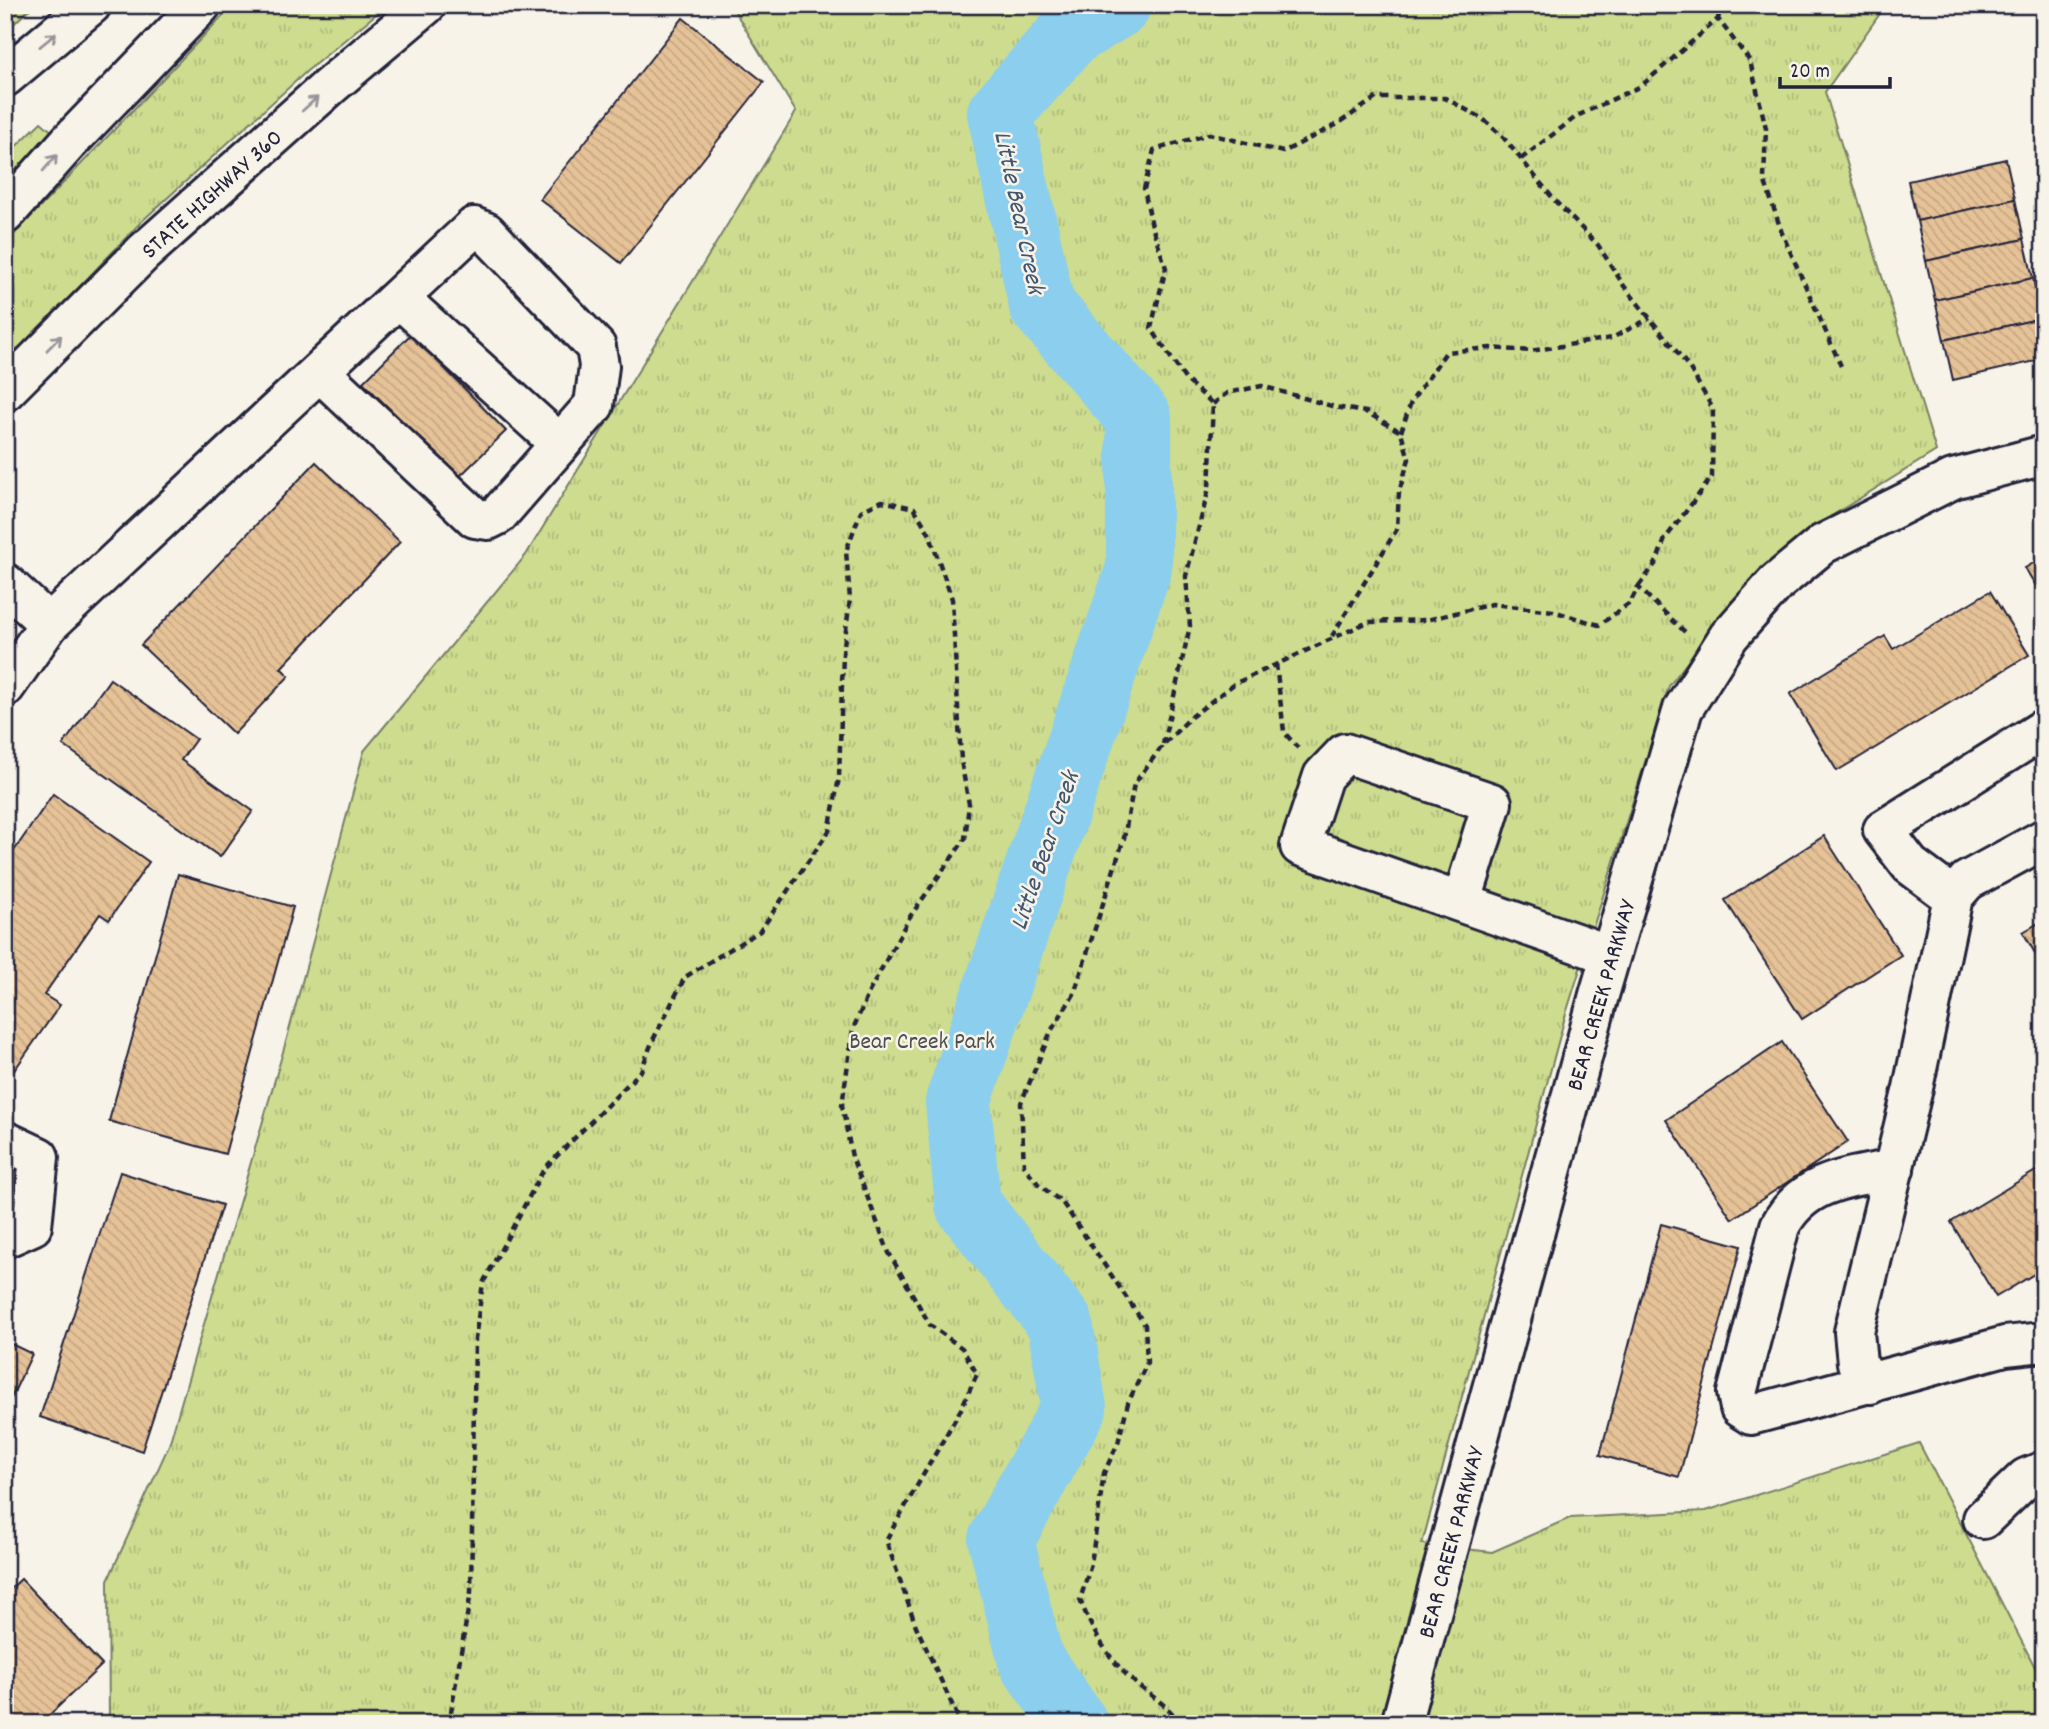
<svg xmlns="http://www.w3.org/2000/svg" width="2049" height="1729" font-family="Dekko,sans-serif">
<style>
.grass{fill:url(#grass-tufts);stroke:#787f65;stroke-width:2}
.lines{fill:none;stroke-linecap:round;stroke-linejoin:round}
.river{stroke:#8cceee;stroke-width:66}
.building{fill:url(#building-back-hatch);stroke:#22223b;stroke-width:2}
.minor-casing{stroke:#22223b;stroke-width:44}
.major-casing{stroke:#22223b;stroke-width:44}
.highway-casing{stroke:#22223b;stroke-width:44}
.path{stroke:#22223b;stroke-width:4.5;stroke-dasharray:7 5;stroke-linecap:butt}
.minor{stroke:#f7f3e8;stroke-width:38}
.major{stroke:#f7f3e8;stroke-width:38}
.highway{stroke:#f7f3e8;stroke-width:38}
.oneway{stroke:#97959a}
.labels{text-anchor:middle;stroke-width:5;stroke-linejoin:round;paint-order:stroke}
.street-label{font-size:24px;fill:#22223b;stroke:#f7f3e8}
.park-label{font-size:24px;fill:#4d5050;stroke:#f7f3e8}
.water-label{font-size:26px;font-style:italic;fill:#425671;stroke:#f7f3e8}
</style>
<defs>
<pattern id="grass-tufts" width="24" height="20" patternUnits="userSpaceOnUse" patternTransform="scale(1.75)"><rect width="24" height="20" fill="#cddc8f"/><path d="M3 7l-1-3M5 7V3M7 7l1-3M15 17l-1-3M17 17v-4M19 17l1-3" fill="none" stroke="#b0bc7c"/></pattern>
<pattern id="building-back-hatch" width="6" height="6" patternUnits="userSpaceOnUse" patternTransform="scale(1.75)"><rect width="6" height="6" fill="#e6c297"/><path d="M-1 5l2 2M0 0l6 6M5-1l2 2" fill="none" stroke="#c5a683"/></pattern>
</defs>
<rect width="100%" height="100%" fill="#f7f3e8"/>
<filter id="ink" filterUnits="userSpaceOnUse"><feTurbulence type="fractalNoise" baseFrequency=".0143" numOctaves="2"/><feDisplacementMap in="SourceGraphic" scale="14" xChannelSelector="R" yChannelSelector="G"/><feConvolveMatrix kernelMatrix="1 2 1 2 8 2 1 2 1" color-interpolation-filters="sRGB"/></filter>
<g filter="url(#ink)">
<!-- grass -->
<g class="grass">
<polygon points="5,5 34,5 5,32"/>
<polygon points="233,5 387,5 307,71 141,222 5,365 5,244"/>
<polygon points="731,5 1886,5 1825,92 1936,451 1812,528 1732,604 1669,686 1565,1017 1422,1544 1492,1552 1570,1518 1706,1511 1919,1443 2037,1671 2044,1671 2044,1724 109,1724 108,1580 169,1445 287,1038 364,751 526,555 796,112"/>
<polygon points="41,122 55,134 5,190 5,157"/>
</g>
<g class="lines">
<!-- river -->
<polyline class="river" points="1075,1724 1031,1661 1001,1540 1074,1408 1060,1323 968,1205 958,1102 1139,568 1139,418 1042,306 1000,113 1070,34 1118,5"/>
</g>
<!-- building -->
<g class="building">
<polygon points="683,18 764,82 621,263 540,199"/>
<polygon points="2006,159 2015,199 1917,221 1908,181"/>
<polygon points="2015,199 2024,239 1926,261 1917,221"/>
<polygon points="2024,239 2033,278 1935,300 1926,261"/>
<polygon points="2033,278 2042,318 1944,340 1935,300"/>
<polygon points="2042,318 2044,359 1953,380 1944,340"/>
<polygon points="411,334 506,431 457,479 363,382"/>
<polygon points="316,462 400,542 281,668 289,676 234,734 141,645"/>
<polygon points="2044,557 2044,599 2025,568"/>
<polygon points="1990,591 2029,655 1837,771 1790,694 1885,636 1893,649"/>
<polygon points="110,679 196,739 181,760 253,811 220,857 63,745"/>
<polygon points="53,794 149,862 109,920 100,914 44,995 60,1005 11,1075 5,1071 5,864"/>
<polygon points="1824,836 1901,955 1802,1019 1725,900"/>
<polygon points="178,874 293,907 225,1154 109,1121"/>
<polygon points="2044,920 2044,969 2023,932"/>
<polygon points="1782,1042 1848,1142 1732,1219 1666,1120"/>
<polygon points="5,1160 17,1166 5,1192"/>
<polygon points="2044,1166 2044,1268 1996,1297 1951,1222"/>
<polygon points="120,1172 222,1205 142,1451 40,1417"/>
<polygon points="1661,1224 1741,1246 1679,1477 1600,1455"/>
<polygon points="5,1341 32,1354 5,1411"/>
<polygon points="21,1579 102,1665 40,1724 5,1724 5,1594"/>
</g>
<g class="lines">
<!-- minor casing -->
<g class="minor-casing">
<g id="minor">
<polyline points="399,298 560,444"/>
<polyline points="5,583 49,624"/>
<polyline points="5,687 49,624 474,227 486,232 596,347 599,366 594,405 498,515 488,520 475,518 320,372"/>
<polyline points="1953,897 1910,865 1883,830 2044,729"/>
<polyline points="1462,901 1492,803 1345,753 1323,776 1300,846 1610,955"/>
<polyline points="5,1141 39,1157 32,1226 5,1238"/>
<path d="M 1894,1169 C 1848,1178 1803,1181 1780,1226 L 1737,1393 L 1740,1408 L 1751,1415 L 2005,1346 L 2044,1342"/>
<polyline points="1870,1384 1857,1363 1854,1332 1913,1088 1953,897 1967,881 2044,839"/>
<polyline points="1983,1519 2026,1478 2044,1471"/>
<polyline points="1401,1724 1599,995 1683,709 1729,636 1776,583 1823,544 1953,479 2044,455"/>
</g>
</g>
<!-- major casing -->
<g class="major-casing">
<polyline id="major" points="5,391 144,252 330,86 426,5"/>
</g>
<!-- highway casing -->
<g class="highway-casing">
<g id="highway">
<polyline points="5,77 91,5"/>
<polyline points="5,214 68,143 201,5"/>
</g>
</g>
<!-- path -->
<g class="path">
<polyline points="1718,19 1721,5"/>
<polyline points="1521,159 1577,116 1641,86 1718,19 1750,61 1766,128 1764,179 1782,233 1841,366"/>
<polyline points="1213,404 1227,393 1262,386 1335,407 1366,412 1401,432 1409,459 1399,492 1397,529 1332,636"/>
<polyline points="1401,432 1411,402 1446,352 1490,348 1530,351 1612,338 1650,318"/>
<polyline points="1276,664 1284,732 1298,748"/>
<polyline points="1163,744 1190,626 1186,576 1209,488 1213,404 1185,379 1151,328 1166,268 1152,226 1144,189 1154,150 1209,134 1283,152 1336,125 1376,98 1445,98 1483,119 1503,137 1556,202 1598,245 1624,286 1689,367 1713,409 1712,477 1665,539 1656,563 1638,587"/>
<polyline points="449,1724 471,1592 475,1339 483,1283 544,1169 641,1071 652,1042 685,977 760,931 829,831 839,778 843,653 850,599 846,551 861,511 882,501 914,508 929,533 952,599 961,761 969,804 965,839 909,918 869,992 853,1029 842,1105 852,1157 889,1253 930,1325 962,1348 977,1374 961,1409 886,1540 916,1626 961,1724"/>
<path d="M 1180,1724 C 1169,1706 1155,1699 1139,1686 C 1110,1662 1094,1635 1080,1600 L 1091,1564 L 1104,1473 L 1118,1443 L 1128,1403 L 1147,1363 L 1145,1325 L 1062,1202 L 1039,1185 L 1024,1166 L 1021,1103 L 1051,1031 L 1074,994 L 1124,838 L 1134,784 L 1163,745 L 1191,717 L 1234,684 L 1368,622 L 1427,620 L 1492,604 L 1553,611 L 1599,625 L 1630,603 L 1638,587 L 1686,633"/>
</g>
<!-- minor -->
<use href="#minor" class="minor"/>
<!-- major -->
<use href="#major" class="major"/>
<!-- highway -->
<use href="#highway" class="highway"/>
</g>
<!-- one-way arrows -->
<defs><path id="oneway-shaft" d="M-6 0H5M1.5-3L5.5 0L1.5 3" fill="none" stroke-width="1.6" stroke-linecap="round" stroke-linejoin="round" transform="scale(1.75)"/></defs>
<g class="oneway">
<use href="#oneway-shaft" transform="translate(48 40) rotate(-39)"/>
<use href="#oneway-shaft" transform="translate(310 104) rotate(-42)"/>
<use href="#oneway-shaft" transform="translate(50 163) rotate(-49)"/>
<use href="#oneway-shaft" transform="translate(54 343) rotate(-45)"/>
</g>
</g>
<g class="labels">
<!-- street labels -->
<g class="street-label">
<text transform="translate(211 193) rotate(-42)" y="8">STATE HIGHWAY 360</text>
<text transform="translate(1600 995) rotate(-74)" y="8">BEAR CREEK PARKWAY</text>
<text transform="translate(1450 1542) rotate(-75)" y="8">BEAR CREEK PARKWAY</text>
</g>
<!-- park labels -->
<g class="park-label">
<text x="922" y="1048">Bear Creek Park</text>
</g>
<!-- water labels -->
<g class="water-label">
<text transform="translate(1021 212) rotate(78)" y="9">Little Bear Creek</text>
<text transform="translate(1043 850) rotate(-71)" y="9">Little Bear Creek</text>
</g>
</g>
<!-- margin -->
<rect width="2049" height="1729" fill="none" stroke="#f7f3e8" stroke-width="28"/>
<rect x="14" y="14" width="2021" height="1701" fill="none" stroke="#22223b" stroke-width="2.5" filter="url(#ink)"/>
<!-- scale -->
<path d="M1780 77v10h110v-10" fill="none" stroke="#22223b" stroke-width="3.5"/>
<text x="1790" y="77" font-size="21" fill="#22223b" stroke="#f7f3e8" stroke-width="5" paint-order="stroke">20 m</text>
</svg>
